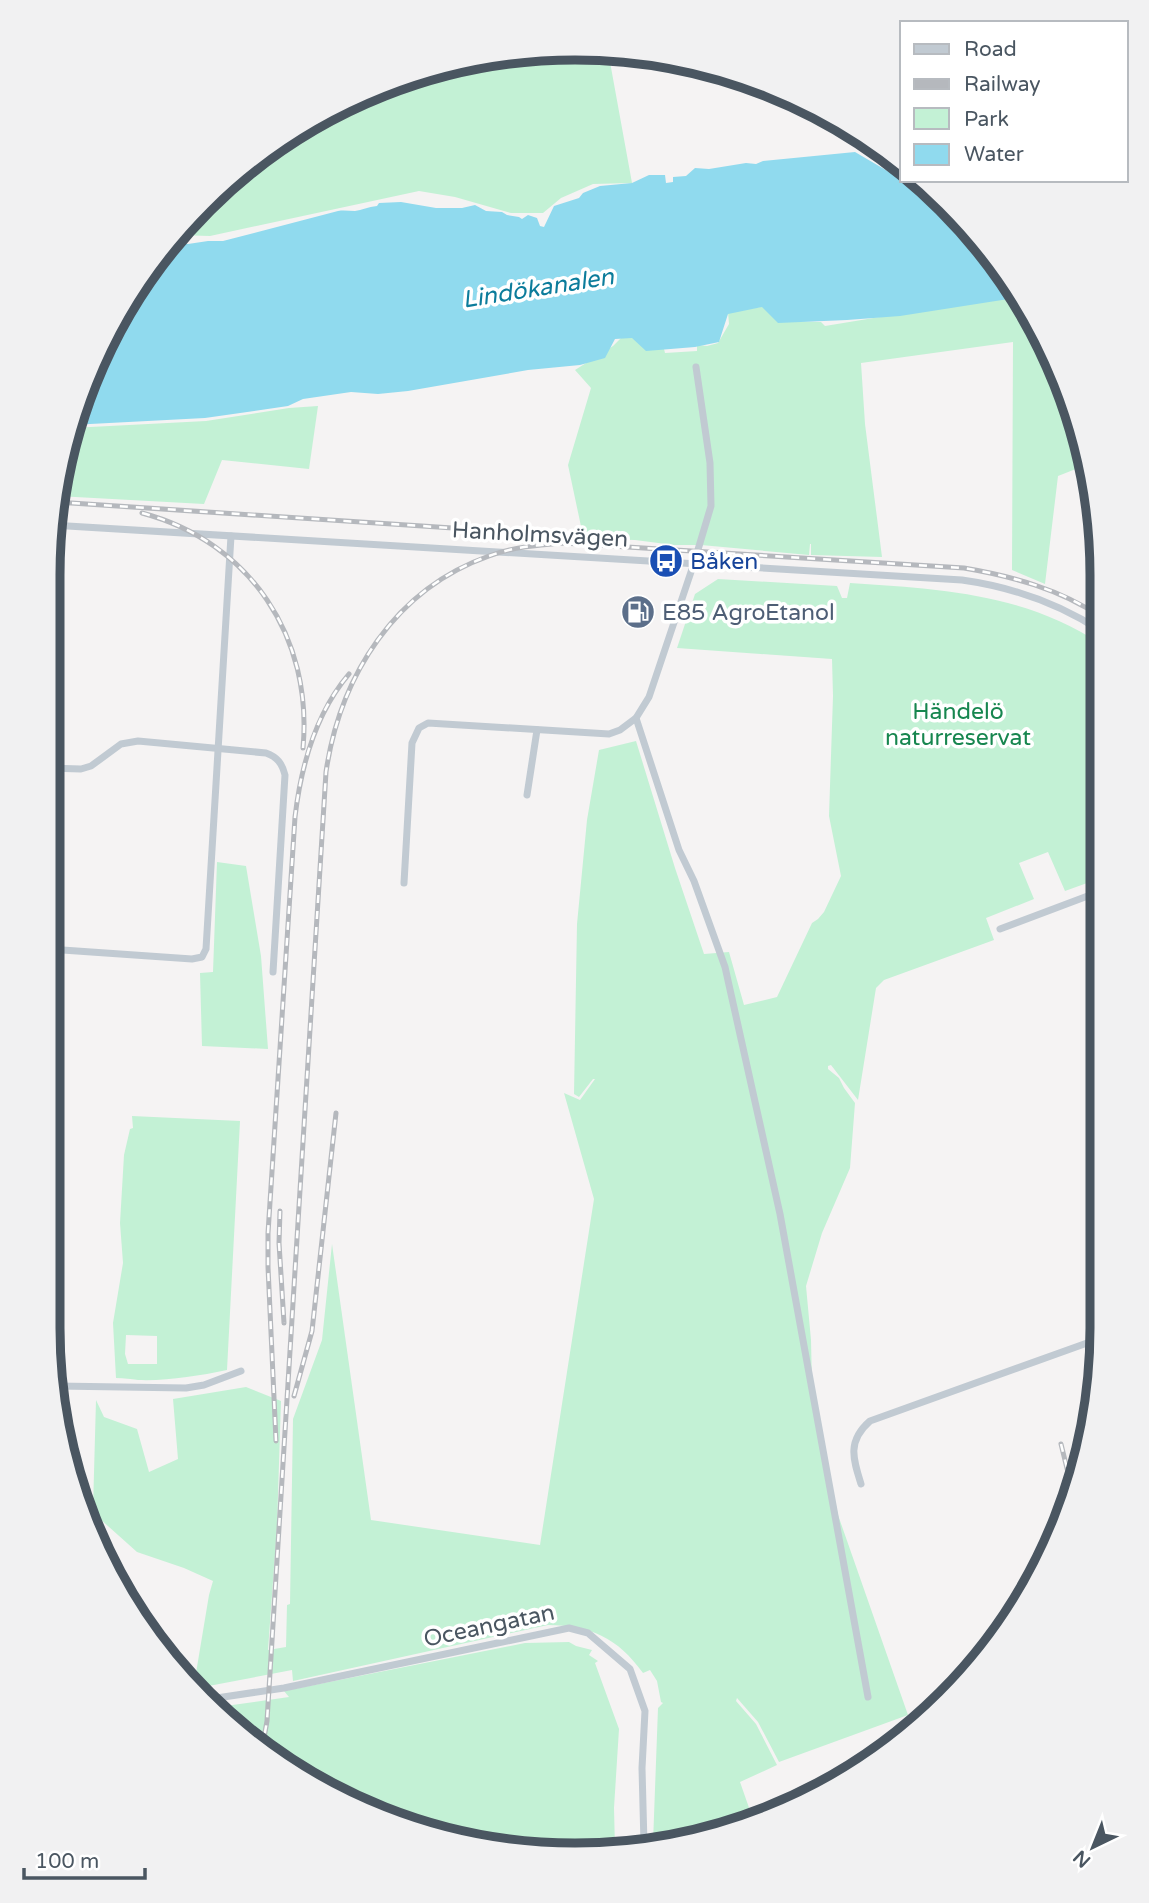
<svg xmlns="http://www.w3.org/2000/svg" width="1149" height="1903" font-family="'Varela Round',sans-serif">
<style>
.green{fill:#c3f1d5;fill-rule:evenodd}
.water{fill:#90daee}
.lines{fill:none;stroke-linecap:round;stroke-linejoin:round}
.minor{stroke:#c1cad2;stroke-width:7}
.rail-casing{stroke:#b5b8bd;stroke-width:5}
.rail{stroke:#fff;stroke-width:2.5;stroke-dasharray:8;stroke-linecap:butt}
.labels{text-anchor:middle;stroke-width:7;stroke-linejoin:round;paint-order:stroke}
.street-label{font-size:23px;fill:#4a5661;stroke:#fff}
.transit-label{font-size:23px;fill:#164399;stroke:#fff;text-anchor:start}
.service-label{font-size:23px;fill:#4e5e75;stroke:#fff;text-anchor:start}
.park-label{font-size:23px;fill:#17864f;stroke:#fff}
.water-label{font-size:24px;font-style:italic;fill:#0c7c9b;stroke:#fff}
.rim{fill:none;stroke:#4a5661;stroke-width:9}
</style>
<rect width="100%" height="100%" fill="#f5f3f3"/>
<!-- green -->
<g class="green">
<polygon points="575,47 608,51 632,183 593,184 561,198 543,213 511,213 455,197 419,191 210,236 175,235 202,201 282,136 373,87 472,57"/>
<polygon points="1019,294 1031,311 1074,405 1086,465 1058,476 1045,584 1012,570 1013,342 861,363 865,424 882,557 811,555 811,544 810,544 809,555 701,545 674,545 635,540 586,539 584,532 582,531 568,465 591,388 575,370 613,346 624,335 664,349 665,353 697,351 697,345 707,346 718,343 729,324 728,312 767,306 780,321 821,322 825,326"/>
<polygon points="318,406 309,469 222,460 204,504 57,496 71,428 206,421 289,408"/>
<path d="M 718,579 L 837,586 L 842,598 L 847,598 L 850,583 C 940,589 1023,593 1101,644 L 1101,878 L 1065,891 L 1048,852 L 1019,863 L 1034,899 L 986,918 L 994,940 L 884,980 L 876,988 L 858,1100 L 831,1065 L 828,1066 L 828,1069 L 839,1078 L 844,1088 L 855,1103 L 850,1168 L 822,1233 L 806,1286 L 811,1340 L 812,1385 L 838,1515 L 908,1715 L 779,1762 L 758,1722 L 737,1698 L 736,1701 L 756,1724 L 777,1765 L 740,1782 L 754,1822 L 744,1828 L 653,1843 L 658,1708 L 663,1703 L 661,1702 L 657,1681 L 650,1670 L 643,1673 C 618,1638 590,1625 548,1625 L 293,1681 L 292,1670 L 198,1688 L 194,1685 L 209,1595 L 213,1581 L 184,1568 L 137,1552 L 99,1518 L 91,1509 L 93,1509 L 96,1400 L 104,1417 L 137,1429 L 149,1472 L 178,1459 L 173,1399 L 246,1387 L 281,1401 L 277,1526 L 268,1650 L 286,1647 L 287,1605 L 290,1604 L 293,1419 L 322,1340 L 332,1244 L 371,1520 L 540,1545 L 594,1199 L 564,1093 L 580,1100 L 595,1079 L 593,1079 L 579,1097 L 574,1094 L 577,924 L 587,820 L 599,750 L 636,741 L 675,868 L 704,954 L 729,952 L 744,1005 L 777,997 L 812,923 L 818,919 L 824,912 L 841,876 L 829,816 L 833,696 L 832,659 L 677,648 L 695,594 Z"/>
<polygon points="217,862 246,866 261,956 268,1049 202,1046 200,973 213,972"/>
<path d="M 132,1116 L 240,1121 L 227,1370 C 198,1376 168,1381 138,1380 C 131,1379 124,1378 116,1378 L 113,1323 L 123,1263 L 120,1223 L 124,1155 L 130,1129 L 133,1128 ZM 126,1335 L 157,1336 L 157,1364 L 128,1364 L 125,1354 Z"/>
<polygon points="569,1642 576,1646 592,1650 589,1655 598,1661 595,1663 619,1729 614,1808 615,1849 574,1856 405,1828 292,1772 289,1764 287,1769 281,1767 218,1707 289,1697 284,1691 525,1643"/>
</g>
<!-- water -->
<path class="water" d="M 855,152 L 896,176 L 902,174 L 902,180 L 918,180 L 971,227 L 1021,297 L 900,316 L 847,320 L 778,323 L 762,307 L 728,314 L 719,342 L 695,347 L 646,351 L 632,338 L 615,339 L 605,358 L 580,365 L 528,370 L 408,391 L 378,394 L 351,392 L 303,399 L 288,406 L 205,418 L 71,425 L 75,405 L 136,281 L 170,241 L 188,244 L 208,241 L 223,241 L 338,211 C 344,210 349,211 355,211 C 362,210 368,207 377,206 L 379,203 L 401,202 L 436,208 L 462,208 L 475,205 L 486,211 L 502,212 L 507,215 L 519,217 L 522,219 L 528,215 L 537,218 L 540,226 L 544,227 L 554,206 L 579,198 L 583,193 L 600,186 L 632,183 L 649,175 L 665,175 L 666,183 L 673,182 L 673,177 L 686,176 L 695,168 L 709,169 L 746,163 L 756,164 L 763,161 Z"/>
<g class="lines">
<!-- minor -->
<g class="minor">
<path d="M 51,525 L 962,580 C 1012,587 1058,603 1101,631"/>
<polyline points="636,718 679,850 694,881 725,967 780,1214 868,1697"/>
<path d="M 48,768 L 81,769 L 91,766 L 121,744 L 138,741 L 266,753 C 277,757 282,763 285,775 L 273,972"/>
<polyline points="527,795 537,730"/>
<polyline points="404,883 412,743 419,728 428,723 609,734 620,730 636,718 649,697 694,563 711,506 710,463 696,367"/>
<polyline points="1000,929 1101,891"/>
<polyline points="48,949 192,959 202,957 206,949 231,536"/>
<polyline points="57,1386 186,1388 204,1385 241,1371"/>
<path d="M 861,1484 C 853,1459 847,1441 870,1421 L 1101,1338"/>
<polyline points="210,1699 284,1688 569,1628 588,1633 630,1669 645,1711 642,1768 644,1844"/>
</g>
<!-- rail casing -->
<g class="rail-casing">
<g id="rail">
<polyline points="56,502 528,533 558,537"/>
<path d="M 142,513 C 251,542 313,638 303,748"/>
<polyline points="280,1211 279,1243 284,1323"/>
<polyline points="294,1396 312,1331 336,1113"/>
<path d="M 276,1441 L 268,1267 L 268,1233 L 295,817 C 301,766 315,714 349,674"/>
<polyline points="1061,1444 1074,1497"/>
<path d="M 262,1749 L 267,1721 L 326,772 C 340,676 395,589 489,556 C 513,547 538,545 563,543 L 964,568 C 1011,576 1060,589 1101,617"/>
</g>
</g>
<!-- rail -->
<use href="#rail" class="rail"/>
</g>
<!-- icons -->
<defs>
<g id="bus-disc" transform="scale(1.75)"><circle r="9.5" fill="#1a4fb4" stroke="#fff"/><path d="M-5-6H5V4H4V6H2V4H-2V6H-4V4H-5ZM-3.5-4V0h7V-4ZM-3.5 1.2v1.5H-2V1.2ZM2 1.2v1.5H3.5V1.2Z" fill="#fff"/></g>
<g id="fuel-disc" transform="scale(1.75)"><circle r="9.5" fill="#5c6f8a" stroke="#fff"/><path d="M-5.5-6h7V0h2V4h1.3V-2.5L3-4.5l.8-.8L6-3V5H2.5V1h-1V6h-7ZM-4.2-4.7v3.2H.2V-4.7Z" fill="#fff"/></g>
</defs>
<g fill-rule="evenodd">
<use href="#bus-disc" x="666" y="561"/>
<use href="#fuel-disc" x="638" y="612"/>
</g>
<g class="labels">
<!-- street labels -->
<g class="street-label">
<text transform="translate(540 534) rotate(3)" y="8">Hanholmsvägen</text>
<text transform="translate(489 1625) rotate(-12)" y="8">Oceangatan</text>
</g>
<!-- transit labels -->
<g class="transit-label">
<text x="690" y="569">Båken</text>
</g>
<!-- service labels -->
<g class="service-label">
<text x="662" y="620">E85 AgroEtanol</text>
</g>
<!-- park labels -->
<g class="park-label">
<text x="958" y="719">Händelö<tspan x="958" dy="26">naturreservat</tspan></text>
</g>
<!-- water labels -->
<g class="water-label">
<text transform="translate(538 288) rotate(-9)" y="8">Lindökanalen</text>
</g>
</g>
<!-- crop -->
<path d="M0 0H1149V1903H0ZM575 60H575A515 515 0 0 1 1090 575V1328A515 515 0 0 1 575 1843H575A515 515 0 0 1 60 1328V575A515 515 0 0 1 575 60Z" fill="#f1f1f2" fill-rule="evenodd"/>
<path class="rim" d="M575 60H575A515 515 0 0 1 1090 575V1328A515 515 0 0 1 575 1843H575A515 515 0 0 1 60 1328V575A515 515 0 0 1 575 60Z"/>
<!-- legend -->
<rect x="900" y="21" width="228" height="161" fill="#ffffff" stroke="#b7bbc0" stroke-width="2"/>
<rect x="914" y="44" width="35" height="10" fill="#c1cad2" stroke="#b7bbc0" stroke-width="2"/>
<text x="964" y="56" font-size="21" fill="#4a5661">Road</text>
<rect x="914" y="79" width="35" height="10" fill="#b5b8bd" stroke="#b7bbc0" stroke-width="2"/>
<text x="964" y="91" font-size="21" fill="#4a5661">Railway</text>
<rect x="914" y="108" width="35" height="21" fill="#c3f1d5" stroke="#b7bbc0" stroke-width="2"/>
<text x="964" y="126" font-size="21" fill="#4a5661">Park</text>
<rect x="914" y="144" width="35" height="21" fill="#90daee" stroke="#b7bbc0" stroke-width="2"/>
<text x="964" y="161" font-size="21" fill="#4a5661">Water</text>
<!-- north arrow -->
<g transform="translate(1093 1847) rotate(223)" stroke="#ffffff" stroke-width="5" paint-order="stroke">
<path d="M0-5L12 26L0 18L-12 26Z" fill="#4a5661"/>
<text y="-10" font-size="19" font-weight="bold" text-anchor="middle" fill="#4a5661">N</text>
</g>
<!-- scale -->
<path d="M24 1868v10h121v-10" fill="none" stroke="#4a5661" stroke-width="3.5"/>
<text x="35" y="1868" font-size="21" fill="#4a5661" stroke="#ffffff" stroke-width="5" paint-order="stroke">100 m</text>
</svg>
